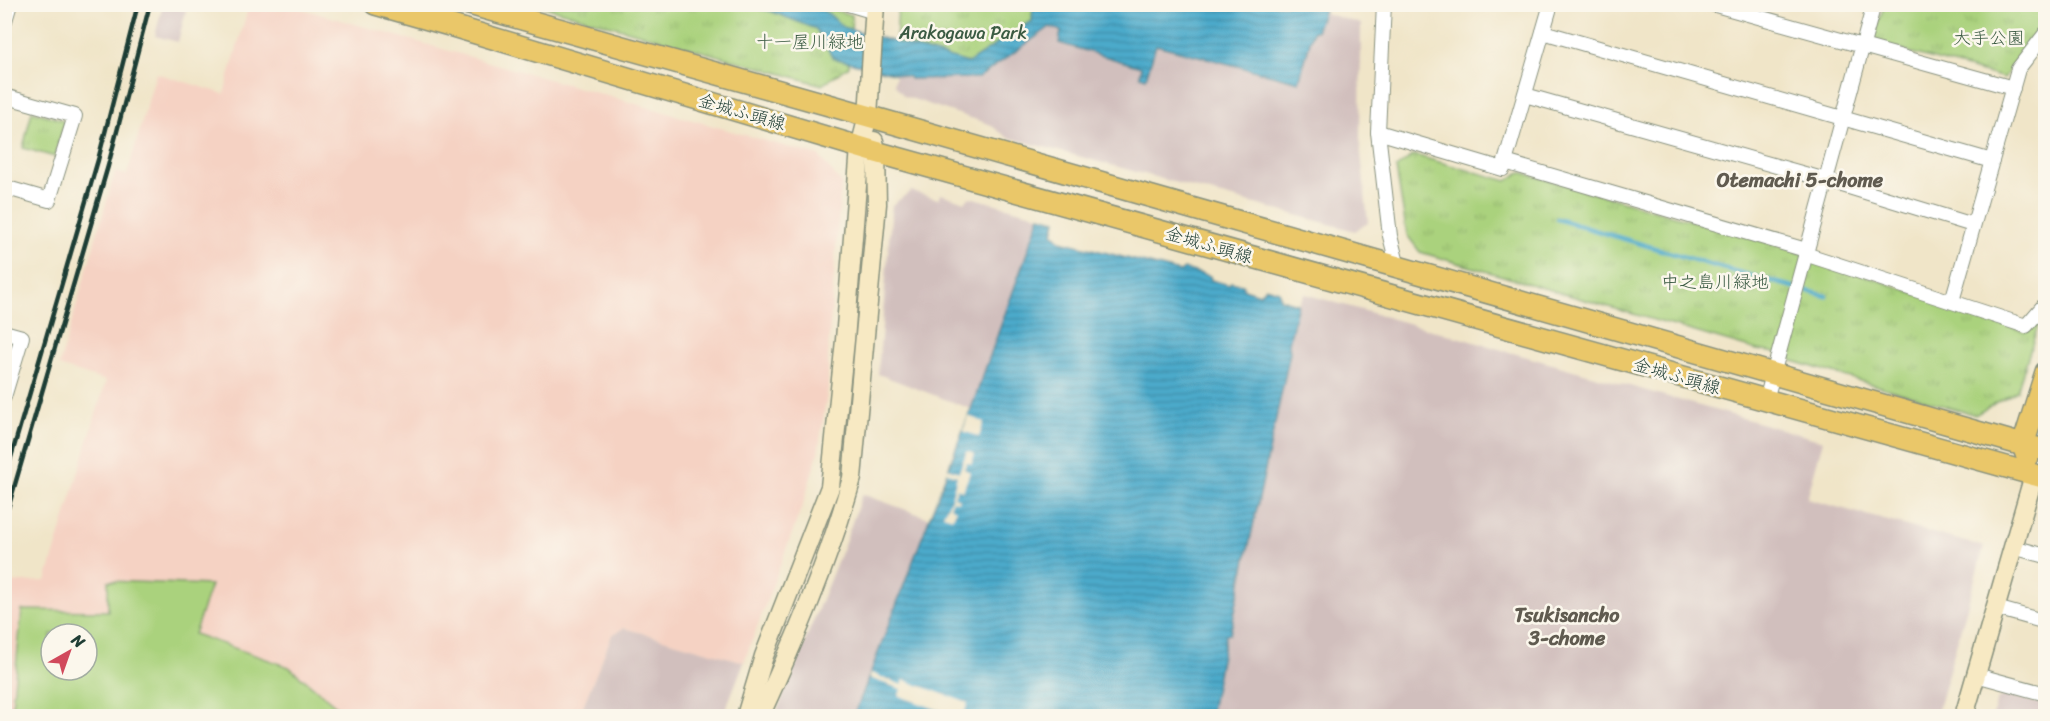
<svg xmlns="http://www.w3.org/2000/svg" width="2050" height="721" font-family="Sriracha,'Klee One',sans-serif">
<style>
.built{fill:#f5d2c3;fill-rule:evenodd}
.industrial{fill:#d1bfbd}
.grass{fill:#aad27d;stroke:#648858;stroke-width:1.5;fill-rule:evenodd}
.park{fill:url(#park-tufts);stroke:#648858;stroke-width:1.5}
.water{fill:url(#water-rules);stroke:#367480;stroke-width:1.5}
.pier{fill:#f0e5c8}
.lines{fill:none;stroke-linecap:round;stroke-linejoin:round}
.stream{stroke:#4caacb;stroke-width:4.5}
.street-casing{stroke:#88917e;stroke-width:16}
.secondary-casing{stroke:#88917e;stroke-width:21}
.primary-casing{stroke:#88917e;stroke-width:24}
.street{stroke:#fff;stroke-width:14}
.secondary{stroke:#f7e9c3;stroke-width:18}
.primary{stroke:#eac769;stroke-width:21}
.rail{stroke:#1f3d34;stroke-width:4.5}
.labels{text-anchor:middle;stroke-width:5;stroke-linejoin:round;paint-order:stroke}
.park-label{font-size:18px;fill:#3b5b43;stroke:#fbf7ec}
.street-label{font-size:18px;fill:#1f3d34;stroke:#fbf7ec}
.neighbourhood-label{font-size:20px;font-weight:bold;fill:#605b50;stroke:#fbf7ec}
</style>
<defs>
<pattern id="park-tufts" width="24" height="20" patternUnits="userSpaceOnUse" patternTransform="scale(1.5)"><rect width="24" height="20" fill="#aad27d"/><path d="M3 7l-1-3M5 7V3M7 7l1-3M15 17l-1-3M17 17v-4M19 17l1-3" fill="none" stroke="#92b56d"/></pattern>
<pattern id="water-rules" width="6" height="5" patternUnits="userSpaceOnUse" patternTransform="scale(1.5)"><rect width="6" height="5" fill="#4caacb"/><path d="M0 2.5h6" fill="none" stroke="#3f8ca6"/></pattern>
</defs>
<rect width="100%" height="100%" fill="#fbf7ec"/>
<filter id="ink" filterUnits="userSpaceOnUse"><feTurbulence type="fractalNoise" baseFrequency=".0167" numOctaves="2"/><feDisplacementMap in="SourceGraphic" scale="12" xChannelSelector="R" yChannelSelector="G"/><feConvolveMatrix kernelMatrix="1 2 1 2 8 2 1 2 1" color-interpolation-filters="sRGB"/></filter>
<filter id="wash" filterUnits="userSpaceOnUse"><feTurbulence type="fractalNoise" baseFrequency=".008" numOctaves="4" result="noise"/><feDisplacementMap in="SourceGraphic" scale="24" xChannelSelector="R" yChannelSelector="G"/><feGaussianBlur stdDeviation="1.35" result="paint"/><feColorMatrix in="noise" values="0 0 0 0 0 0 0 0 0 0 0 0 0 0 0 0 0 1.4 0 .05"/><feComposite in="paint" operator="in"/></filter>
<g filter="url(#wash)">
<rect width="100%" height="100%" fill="#f0e5c8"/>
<!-- built -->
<path class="built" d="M 249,5 L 288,5 L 819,156 L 841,183 L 828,352 L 828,388 L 818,453 L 804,501 L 744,662 L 624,628 L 612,635 L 579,716 L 5,716 L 4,583 L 46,581 L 106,381 L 59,366 L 115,172 L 127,175 L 156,73 L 224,94 ZM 51,634 L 87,634 L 87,670 L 51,670 Z"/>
<!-- industrial -->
<g class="industrial">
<polygon points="163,5 186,10 178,42 155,36"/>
<polygon points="1322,12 1361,24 1360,143 1368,223 1355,231 1007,137 989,124 904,96 894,84 896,73 910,79 1007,57 1050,27 1061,31 1059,43 1142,67 1145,78 1155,45 1299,82 1313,31 1316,31"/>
<polygon points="911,191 938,199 941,194 965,202 970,197 1040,216 971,409 878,374 892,205"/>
<polygon points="1305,294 1823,441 1807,499 1984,547 1936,716 1210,716 1226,634 1230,634 1290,353 1289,343 1298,304"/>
<polygon points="862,494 929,518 854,716 775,716 847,537"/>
<polygon points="624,628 744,662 723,716 579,716 612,635"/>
<polygon points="2007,694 2045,705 2045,716 1992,716 1997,700"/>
</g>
<!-- grass -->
<path class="grass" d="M 108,581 L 211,585 L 194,634 L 289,667 L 348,716 L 11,716 L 22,610 L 108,611 ZM 51,634 L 87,634 L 87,670 L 51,670 Z"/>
<!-- park -->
<g class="park">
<polygon points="982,4 1033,5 1032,22 1028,23 968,63 896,42 898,5"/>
<polygon points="537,5 814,5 852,15 849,66 822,85"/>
<polygon points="1884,5 2045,5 2045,23 2004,78 1879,44 1874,38"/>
<polygon points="32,111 62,120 64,124 55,157 23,148"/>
<polygon points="1414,155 1507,181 1520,172 1784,247 2025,332 2039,323 2017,391 1975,415 1793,361 1789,355 1757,350 1420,252 1407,235 1396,168"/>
</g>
<!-- water -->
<g class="water">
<path d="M 741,5 C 767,5 807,0 829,14 C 834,18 838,23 843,27 L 968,63 L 1028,23 L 1032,22 L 1033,5 L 1326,5 L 1316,31 L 1313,31 L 1299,82 L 1156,45 L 1146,78 L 1140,76 L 1141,67 L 1059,43 L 1061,31 L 1050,27 L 978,78 L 910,79 L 909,77 L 833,58 L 816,29 L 770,11 Z"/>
<polygon points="1040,216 1056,220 1053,233 1061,241 1180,272 1184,269 1210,276 1211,280 1229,285 1231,282 1243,285 1244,289 1260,294 1265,287 1279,291 1280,299 1298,304 1289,343 1290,353 1230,634 1226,634 1210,716 854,716 971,409"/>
</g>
<!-- pier -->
<g class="pier">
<polygon points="968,416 984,422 979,437 963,431"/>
<polygon points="967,451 975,454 971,464 967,462 964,469 970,472 963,491 957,488 954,497 959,499 958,502 953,500 950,507 956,510 953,518 943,515 952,496 957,476 946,472 947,468 959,472"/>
<polygon points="871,673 902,685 904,680 968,703 963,716 956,716 899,696 901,689 869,678"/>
</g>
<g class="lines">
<!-- stream -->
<polyline class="stream" points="1557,219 1715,266 1826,296"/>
</g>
</g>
<g filter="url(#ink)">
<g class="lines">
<!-- street casing -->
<g class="street-casing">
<g id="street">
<polyline points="848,4 875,12"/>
<polyline points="1384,4 1378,132 1390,236 1398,267"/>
<polyline points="1712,4 2013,88"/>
<polyline points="4,24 10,4"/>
<polyline points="1543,32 1992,161"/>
<polyline points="1525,95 1826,180 1973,225"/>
<polyline points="4,96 75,116 49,200 4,187"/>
<polyline points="1378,132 1503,169 1551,4"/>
<polyline points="1505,162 1806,250"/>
<polyline points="1805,254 2026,326 2046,303"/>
<polyline points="1952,301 2018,69 2046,33"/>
<polyline points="4,332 22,337 4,397"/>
<polyline points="1766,400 1874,4"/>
<polyline points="2013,547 2046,556"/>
<polyline points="1996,608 2046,622"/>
<polyline points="1976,675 2046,694"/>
</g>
</g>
<!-- secondary casing -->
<g class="secondary-casing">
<g id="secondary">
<polyline points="746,716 764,656 830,487 845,340 860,147 868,116 875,4"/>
<path d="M 760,716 C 795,640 829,560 852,478 L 877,204 L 876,152 L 874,141"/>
<polyline points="1964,716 2034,475"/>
</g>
</g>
<!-- primary casing -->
<g class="primary-casing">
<g id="primary">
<polyline points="375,4 449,25 876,152 2046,478"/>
<polyline points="469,4 868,116 2023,445 2046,450"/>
<polyline points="2027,457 2023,445 2046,372"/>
</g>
</g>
<!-- street -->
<use href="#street" class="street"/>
<!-- secondary -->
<use href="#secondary" class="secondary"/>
<!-- primary -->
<use href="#primary" class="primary"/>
<!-- rail -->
<g class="rail">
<polyline points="4,481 98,160 138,4"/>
<polyline points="4,522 108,166 150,4"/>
</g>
</g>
</g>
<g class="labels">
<!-- park labels -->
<g class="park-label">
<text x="963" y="39">Arakogawa Park</text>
<text x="1989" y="44">大手公園</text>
<text x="810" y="48">十一屋川緑地</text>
<text x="1715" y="288">中之島川緑地</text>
</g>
<!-- street labels -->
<g class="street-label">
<text transform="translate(742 112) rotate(16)" y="6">金城ふ頭線</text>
<text transform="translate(1209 245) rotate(16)" y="6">金城ふ頭線</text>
<text transform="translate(1677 376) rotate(16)" y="6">金城ふ頭線</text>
</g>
<!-- neighbourhood labels -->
<g class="neighbourhood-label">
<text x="1800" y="187">Otemachi 5-chome</text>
<text x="1567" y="622">Tsukisancho<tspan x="1567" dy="23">3-chome</tspan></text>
</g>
</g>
<!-- margin -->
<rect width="2050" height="721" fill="none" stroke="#fbf7ec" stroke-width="24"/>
<!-- north arrow -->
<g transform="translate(69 652) rotate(40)"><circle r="28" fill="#fbf7ec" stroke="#a3ada2" stroke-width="1.5"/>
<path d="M0-4.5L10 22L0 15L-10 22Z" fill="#d1495b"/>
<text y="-9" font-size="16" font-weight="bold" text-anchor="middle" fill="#1f3d34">N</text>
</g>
</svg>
